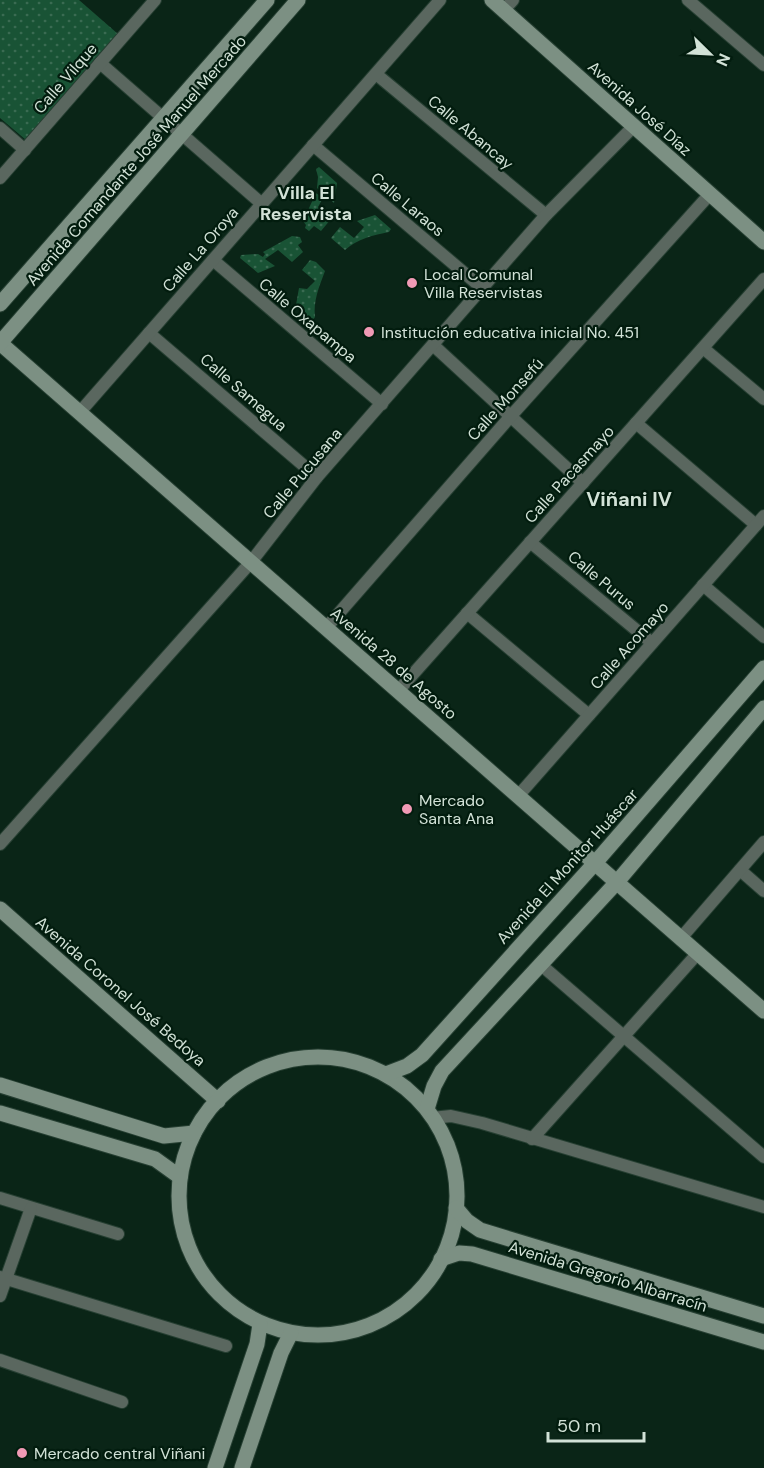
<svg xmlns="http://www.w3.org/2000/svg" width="764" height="1468" font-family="'DM Sans',sans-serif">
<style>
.grass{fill:url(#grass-dots)}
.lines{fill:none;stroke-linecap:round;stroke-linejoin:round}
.street-casing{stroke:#263f32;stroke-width:14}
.secondary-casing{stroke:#263f32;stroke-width:17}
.street{stroke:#5a675f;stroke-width:12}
.secondary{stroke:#7c9083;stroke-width:15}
.poi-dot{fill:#f09ab5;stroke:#021c0e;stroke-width:2}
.labels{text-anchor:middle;stroke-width:4.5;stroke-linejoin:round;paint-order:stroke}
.street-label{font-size:16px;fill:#d2e2d7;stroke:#021c0e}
.poi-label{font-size:16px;fill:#d2e2d7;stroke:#021c0e;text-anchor:start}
.neighbourhood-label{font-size:18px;font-weight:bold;fill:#d2e2d7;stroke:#021c0e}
.quarter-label{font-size:20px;font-weight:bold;fill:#d2e2d7;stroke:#021c0e}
</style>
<defs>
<pattern id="grass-dots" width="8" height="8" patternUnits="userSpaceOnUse" patternTransform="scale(1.5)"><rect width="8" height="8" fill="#195335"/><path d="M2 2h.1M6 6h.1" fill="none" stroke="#3a6b52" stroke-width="1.8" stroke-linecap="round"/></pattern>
</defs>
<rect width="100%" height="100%" fill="#0a2517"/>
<!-- grass -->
<g class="grass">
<polygon points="0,0 79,0 118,34 26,140 0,118"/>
<polygon points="319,167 337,183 334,203 317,188 318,177 316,169"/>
<polygon points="316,193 323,198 318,207 331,219 321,231 314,226 309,231 305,228 306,225 303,221"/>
<path d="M 375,215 L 391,229 L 389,232 C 374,235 357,239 345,250 L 331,238 L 340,227 L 354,238 L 364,227 L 357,221 Z"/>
<polygon points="292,236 300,237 302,242 298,245 303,252 292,262 278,250 265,259 275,266 258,273 240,258 241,255 258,254 263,257 265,254 263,252"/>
<path d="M 310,260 L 316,262 L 325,271 C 319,287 313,301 315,317 L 312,321 L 296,305 L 299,288 L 307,289 L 315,281 L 302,270 Z"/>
</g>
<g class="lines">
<!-- street casing -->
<g class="street-casing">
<g id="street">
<polyline points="688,0 764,65"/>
<polyline points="504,10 513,0"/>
<polyline points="100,63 262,204"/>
<polyline points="376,74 546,215"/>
<polyline points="0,128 25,150"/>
<polyline points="313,145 482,288"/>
<polyline points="0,178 155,0"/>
<polyline points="213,260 382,404"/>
<polyline points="149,333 317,477"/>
<polyline points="433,345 583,483"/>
<polyline points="703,348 764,399"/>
<polyline points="80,412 440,0"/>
<polyline points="636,423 756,525"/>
<polyline points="530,542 652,643"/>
<polyline points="703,585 764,637"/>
<polyline points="467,613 589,715"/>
<polyline points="326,628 510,417 710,194"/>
<polyline points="398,691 764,279"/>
<polyline points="518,796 764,516"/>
<polyline points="0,844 251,562 317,477 546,215 633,127"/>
<polyline points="740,870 764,891"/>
<polyline points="681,938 764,842"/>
<polyline points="540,964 764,1157"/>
<polyline points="432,1118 451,1116 482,1123 764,1207"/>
<polyline points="532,1139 698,953"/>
<polyline points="0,1198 118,1234"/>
<polyline points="0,1277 226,1346"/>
<polyline points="0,1296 31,1208"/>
<polyline points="0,1360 122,1402"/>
</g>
</g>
<!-- secondary casing -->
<g class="secondary-casing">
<g id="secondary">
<polyline points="492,0 764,242"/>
<polyline points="0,304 267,0"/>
<polyline points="0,343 764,1011"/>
<polyline points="0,343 298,0"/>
<polyline points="0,909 218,1101"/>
<circle cx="318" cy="1196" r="139"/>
<polyline points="386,1074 407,1066 422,1055 595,863 764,668"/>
<polyline points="0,1085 164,1136 194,1133"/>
<polyline points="427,1109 434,1086 442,1071 617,882 764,708"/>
<polyline points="0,1113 155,1159 180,1177"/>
<polyline points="456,1208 467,1221 480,1230 764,1316"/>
<polyline points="441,1259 459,1253 472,1254 764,1342"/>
<polyline points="215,1468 257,1344 260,1324"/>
<polyline points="242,1468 281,1353 291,1333"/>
</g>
</g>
<!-- street -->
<use href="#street" class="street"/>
<!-- secondary -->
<use href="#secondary" class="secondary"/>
</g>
<!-- markers -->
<g class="poi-dot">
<circle cx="412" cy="283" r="6"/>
<circle cx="369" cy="332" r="6"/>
<circle cx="407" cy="809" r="6"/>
<circle cx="22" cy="1453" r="6"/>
</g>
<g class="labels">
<!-- street labels -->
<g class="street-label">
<text transform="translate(65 78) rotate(-49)" y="6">Calle Vilque</text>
<text transform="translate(640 108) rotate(42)" y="6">Avenida José Díaz</text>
<text transform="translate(471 132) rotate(40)" y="6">Calle Abancay</text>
<text transform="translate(136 160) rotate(-49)" y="6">Avenida Comandante José Manuel Mercado</text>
<text transform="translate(408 204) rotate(40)" y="6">Calle Laraos</text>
<text transform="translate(200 249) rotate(-49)" y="6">Calle La Oroya</text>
<text transform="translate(308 320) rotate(40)" y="6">Calle Oxapampa</text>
<text transform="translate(244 392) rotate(41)" y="6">Calle Samegua</text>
<text transform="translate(505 399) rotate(-48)" y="6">Calle Monsefú</text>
<text transform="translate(302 473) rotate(-50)" y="6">Calle Pucusana</text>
<text transform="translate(569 474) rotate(-48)" y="6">Calle Pacasmayo</text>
<text transform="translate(602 580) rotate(40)" y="6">Calle Purus</text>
<text transform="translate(629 645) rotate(-49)" y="6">Calle Acomayo</text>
<text transform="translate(394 663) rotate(41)" y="6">Avenida 28 de Agosto</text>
<text transform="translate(567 866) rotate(-48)" y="6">Avenida El Monitor Huáscar</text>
<text transform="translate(121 991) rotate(41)" y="6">Avenida Coronel José Bedoya</text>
<text transform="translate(608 1276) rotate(17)" y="6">Avenida Gregorio Albarracín</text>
</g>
<!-- poi labels -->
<g class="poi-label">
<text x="424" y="280">Local Comunal<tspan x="424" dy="18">Villa Reservistas</tspan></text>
<text x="381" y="338">Institución educativa inicial No. 451</text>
<text x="419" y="806">Mercado<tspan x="419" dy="18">Santa Ana</tspan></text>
<text x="34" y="1459">Mercado central Viñani</text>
</g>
<!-- neighbourhood labels -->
<g class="neighbourhood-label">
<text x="306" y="199">Villa El<tspan x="306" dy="21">Reservista</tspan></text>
</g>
<!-- quarter labels -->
<g class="quarter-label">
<text x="629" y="506">Viñani IV</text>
</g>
</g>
<!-- north arrow -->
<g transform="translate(710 54) rotate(114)" stroke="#021c0e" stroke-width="4.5" paint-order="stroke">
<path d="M0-4.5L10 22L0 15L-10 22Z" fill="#d2e2d7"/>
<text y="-9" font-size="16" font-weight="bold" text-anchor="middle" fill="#d2e2d7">N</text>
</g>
<!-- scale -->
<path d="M548 1432v9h96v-9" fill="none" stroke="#d2e2d7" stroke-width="3"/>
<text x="557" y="1432" font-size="18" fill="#d2e2d7" stroke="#021c0e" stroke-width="4.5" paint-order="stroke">50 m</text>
</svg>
